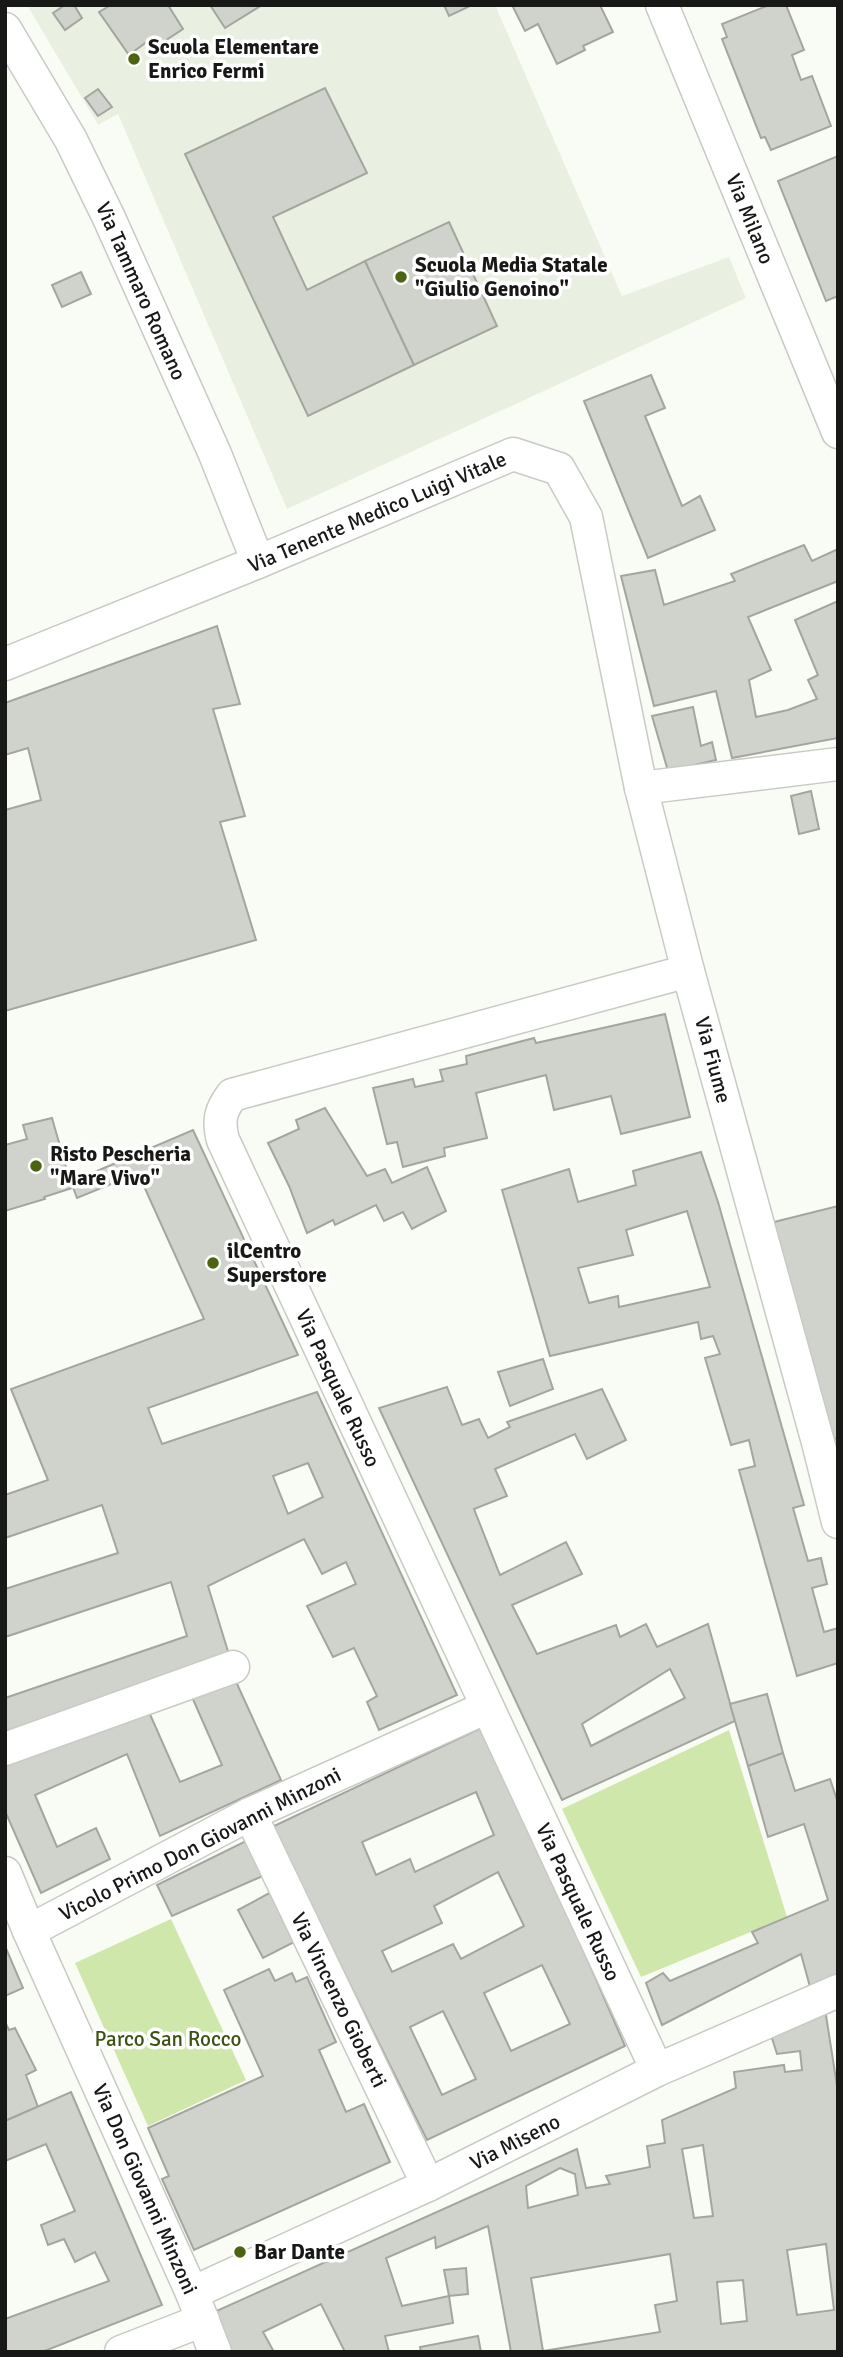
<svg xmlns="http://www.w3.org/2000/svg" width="843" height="2357" font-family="Signika,sans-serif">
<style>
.built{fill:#eaf0e1}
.green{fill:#d0e7ac}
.building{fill:#d0d3cc;stroke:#a3a69e;stroke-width:2;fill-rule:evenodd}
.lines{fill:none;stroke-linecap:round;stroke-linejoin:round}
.street-casing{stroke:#c8cbc3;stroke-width:35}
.street{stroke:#fff;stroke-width:32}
.poi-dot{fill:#4c6412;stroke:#fff;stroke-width:2.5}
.labels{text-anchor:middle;stroke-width:7;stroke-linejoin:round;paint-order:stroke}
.poi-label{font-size:21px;font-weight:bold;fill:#181916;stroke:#fff;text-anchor:start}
.street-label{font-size:21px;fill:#181916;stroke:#fff}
.park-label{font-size:21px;fill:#3d5110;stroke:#fff}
</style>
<rect width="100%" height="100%" fill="#f9fcf4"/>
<!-- built -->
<polygon class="built" points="27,5 495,5 622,296 729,257 746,298 287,509 118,114 98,125"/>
<!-- green -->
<g class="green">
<polygon points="729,1730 787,1917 641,1977 562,1809"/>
<polygon points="171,1919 246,2080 148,2126 75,1963"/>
</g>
<!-- building -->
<g class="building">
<polygon points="65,5 74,5 82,18 65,30 53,13"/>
<polygon points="111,5 168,5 183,29 157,46 152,38 129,55 99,12"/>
<polygon points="210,5 262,5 225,28"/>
<polygon points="444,5 469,5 470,6 449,16"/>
<polygon points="512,5 600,5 613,32 583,46 585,50 557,64 538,24 525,31"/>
<polygon points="769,5 786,5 804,50 792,55 801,80 812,76 831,126 771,150 765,137 761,138 722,39 727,37 722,24"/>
<polygon points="325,88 367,173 273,217 307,290 365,261 414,365 308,416 185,154"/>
<polygon points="98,89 112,107 98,116 85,98"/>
<polygon points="838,156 838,296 826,301 778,181"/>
<polygon points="449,222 497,326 414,365 365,261"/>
<polygon points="81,272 91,294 62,307 52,285"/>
<polygon points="651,375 665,408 645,416 682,506 700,496 715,530 648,558 584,401"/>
<polygon points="804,545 812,561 838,549 838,581 748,617 771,670 749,680 756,717 788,710 817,699 808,680 818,675 795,620 838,601 838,738 732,758 716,691 654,706 621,576 655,570 664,605 735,581 731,574"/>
<polygon points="217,626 240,704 213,709 245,816 220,822 256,940 5,1011 5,810 41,800 28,748 5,755 5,703"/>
<polygon points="693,707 701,746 712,742 716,760 668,771 652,716"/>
<polygon points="811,791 819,829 799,834 791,796"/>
<polygon points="665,1014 690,1117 621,1134 611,1096 554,1110 546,1075 476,1093 487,1138 444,1148 445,1156 403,1167 397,1142 387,1144 373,1088 413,1079 415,1087 443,1081 440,1070 467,1064 466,1056 534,1038 536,1043"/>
<polygon points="325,1108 367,1176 385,1169 392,1183 427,1167 446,1211 412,1229 403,1212 384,1221 376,1205 335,1225 333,1220 307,1233 289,1186 268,1143 299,1129 296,1120"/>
<polygon points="52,1118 72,1188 44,1197 45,1199 5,1211 5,1145 27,1139 23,1125"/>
<path d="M 193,1130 L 298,1355 L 148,1408 L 162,1444 L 317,1392 L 457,1695 L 379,1730 L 367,1702 L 377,1696 L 354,1648 L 333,1657 L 307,1606 L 356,1584 L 346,1562 L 322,1574 L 304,1539 L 208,1586 L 230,1658 L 5,1734 L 5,1698 L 187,1636 L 171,1582 L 5,1637 L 5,1589 L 118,1553 L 102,1505 L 5,1538 L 5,1495 L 48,1480 L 11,1389 L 204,1319 L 138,1173 L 77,1198 L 71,1182 ZM 308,1463 L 323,1497 L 288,1514 L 273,1476 Z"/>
<path d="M 701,1152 L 718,1202 L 804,1505 L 793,1508 L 808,1561 L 821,1558 L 827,1584 L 812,1588 L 824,1632 L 838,1628 L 838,1663 L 797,1676 L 739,1470 L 755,1466 L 749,1440 L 731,1445 L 705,1358 L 720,1354 L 713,1336 L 701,1339 L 698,1322 L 550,1356 L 502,1190 L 569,1169 L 578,1202 L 636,1185 L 633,1171 ZM 687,1211 L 710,1287 L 619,1307 L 618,1296 L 589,1303 L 578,1268 L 633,1255 L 626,1230 Z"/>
<polygon points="838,1206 838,1438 826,1441 774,1222"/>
<polygon points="543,1359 553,1389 510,1406 498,1372"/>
<path d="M 447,1387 L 462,1425 L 479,1419 L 488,1438 L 510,1427 L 507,1422 L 602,1389 L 626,1440 L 587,1459 L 575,1434 L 495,1469 L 507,1496 L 474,1509 L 500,1575 L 566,1542 L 582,1574 L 512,1605 L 537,1654 L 616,1625 L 620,1637 L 646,1624 L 657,1647 L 708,1624 L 735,1721 L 562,1800 L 379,1408 ZM 670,1669 L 685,1698 L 591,1746 L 582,1724 Z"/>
<polygon points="232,1673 281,1780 160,1836 127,1754 35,1795 57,1847 96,1828 110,1859 41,1893 5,1811 5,1751 145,1703 180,1782 222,1765 188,1688"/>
<polygon points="767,1694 783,1753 748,1766 730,1704"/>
<path d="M 483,1727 L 509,1778 L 625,2046 L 427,2140 L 272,1827 ZM 476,1792 L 494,1835 L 415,1872 L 410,1859 L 376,1875 L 362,1842 ZM 498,1872 L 524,1926 L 461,1959 L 453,1944 L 392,1972 L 382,1951 L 442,1923 L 434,1906 ZM 542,1965 L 570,2024 L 511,2051 L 484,1993 ZM 443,2011 L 476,2079 L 442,2095 L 410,2027 Z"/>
<polygon points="783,1753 795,1791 830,1779 838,1803 838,1976 810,1987 801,1954 662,2025 646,1983 663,1973 670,1981 758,1943 752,1932 828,1900 804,1824 768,1837 748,1766"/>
<polygon points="248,1840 265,1875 172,1916 157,1885"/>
<polygon points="277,1889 300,1939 263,1958 238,1910"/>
<polygon points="5,1946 23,1988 5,1996"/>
<polygon points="269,1969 275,1981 292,1973 296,1982 307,1977 336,2042 319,2050 346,2112 364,2104 390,2162 194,2250 162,2179 169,2176 148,2128 263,2076 224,1990"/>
<path d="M 825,2009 L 838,2092 L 838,2352 L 511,2352 L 488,2226 L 436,2248 L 435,2237 L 386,2258 L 402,2306 L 449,2296 L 453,2323 L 385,2336 L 389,2352 L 345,2352 L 321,2304 L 263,2332 L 274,2352 L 228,2352 L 212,2313 L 577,2149 L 586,2188 L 610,2184 L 606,2176 L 650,2167 L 647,2146 L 665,2143 L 662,2120 L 736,2088 L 734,2072 L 784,2065 L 785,2072 L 802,2070 L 800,2051 L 777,2054 L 770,2032 ZM 703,2145 L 713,2216 L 694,2218 L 682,2149 ZM 560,2168 L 575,2174 L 578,2195 L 528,2208 L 526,2186 ZM 826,2244 L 834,2310 L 797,2315 L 787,2250 ZM 670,2254 L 677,2301 L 655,2305 L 660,2332 L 543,2351 L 531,2278 ZM 743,2280 L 747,2321 L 721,2324 L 717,2282 Z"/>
<polygon points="5,2022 9,2030 15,2028 36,2070 26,2075 38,2107 5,2121"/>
<polygon points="71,2092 162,2305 42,2352 5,2352 5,2319 109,2281 95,2252 75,2262 64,2239 48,2245 41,2225 75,2211 46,2144 5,2161 5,2121"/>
<polygon points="466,2268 468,2294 449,2296 444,2270"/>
<polygon points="478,2336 481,2352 421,2352 420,2347"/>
</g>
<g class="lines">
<!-- street casing -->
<g class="street-casing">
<g id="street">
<polyline points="662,5 838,432"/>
<polyline points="5,29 71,140 109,218 215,454 258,562"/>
<polyline points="5,664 258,562 513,454 559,469 586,517 641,788 688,971 819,1446 838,1522"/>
<polyline points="641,788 838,764"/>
<polyline points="5,1749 233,1667"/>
<polyline points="250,1814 428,2185"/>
<polyline points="5,1873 29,1931 192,2293 215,2352"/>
<polyline points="29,1931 250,1814 487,1707"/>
<path d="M 657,2070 L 223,1140 C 218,1121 220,1111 232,1095 L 688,971"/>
<polyline points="192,2293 428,2185 657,2070 838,1991"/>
<polyline points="121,2352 203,2320"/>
</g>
</g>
<!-- street -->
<use href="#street" class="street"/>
</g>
<!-- markers -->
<g class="poi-dot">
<circle cx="134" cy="59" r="7"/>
<circle cx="401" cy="277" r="7"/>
<circle cx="36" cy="1166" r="7"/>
<circle cx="213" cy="1263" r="7"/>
<circle cx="240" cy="2252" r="7"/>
</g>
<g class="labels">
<!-- poi labels -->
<g class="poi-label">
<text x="148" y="54">Scuola Elementare<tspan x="148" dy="24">Enrico Fermi</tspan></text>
<text x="415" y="272">Scuola Media Statale<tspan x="415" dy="24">"Giulio Genoino"</tspan></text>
<text x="50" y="1161">Risto Pescheria<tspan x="50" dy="24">"Mare Vivo"</tspan></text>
<text x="227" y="1258">ilCentro<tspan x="227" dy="24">Superstore</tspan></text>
<text x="254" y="2259">Bar Dante</text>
</g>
<!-- street labels -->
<g class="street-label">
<text transform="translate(750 219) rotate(68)" y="7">Via Milano</text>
<text transform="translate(141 291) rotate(66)" y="7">Via Tammaro Romano</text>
<text transform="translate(377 512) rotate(-23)" y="7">Via Tenente Medico Luigi Vitale</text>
<text transform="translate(713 1060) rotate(75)" y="7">Via Fiume</text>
<text transform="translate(338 1388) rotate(65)" y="7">Via Pasquale Russo</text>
<text transform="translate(200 1844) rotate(-27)" y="7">Vicolo Primo Don Giovanni Minzoni</text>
<text transform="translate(578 1902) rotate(65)" y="7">Via Pasquale Russo</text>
<text transform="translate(339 2000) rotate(64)" y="7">Via Vincenzo Gioberti</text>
<text transform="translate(515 2142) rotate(-27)" y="7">Via Miseno</text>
<text transform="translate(145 2189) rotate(66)" y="7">Via Don Giovanni Minzoni</text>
</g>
<!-- park labels -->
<g class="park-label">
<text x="168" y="2046">Parco San Rocco</text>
</g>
</g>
<!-- border -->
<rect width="843" height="2357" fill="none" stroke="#181916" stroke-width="14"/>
</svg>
